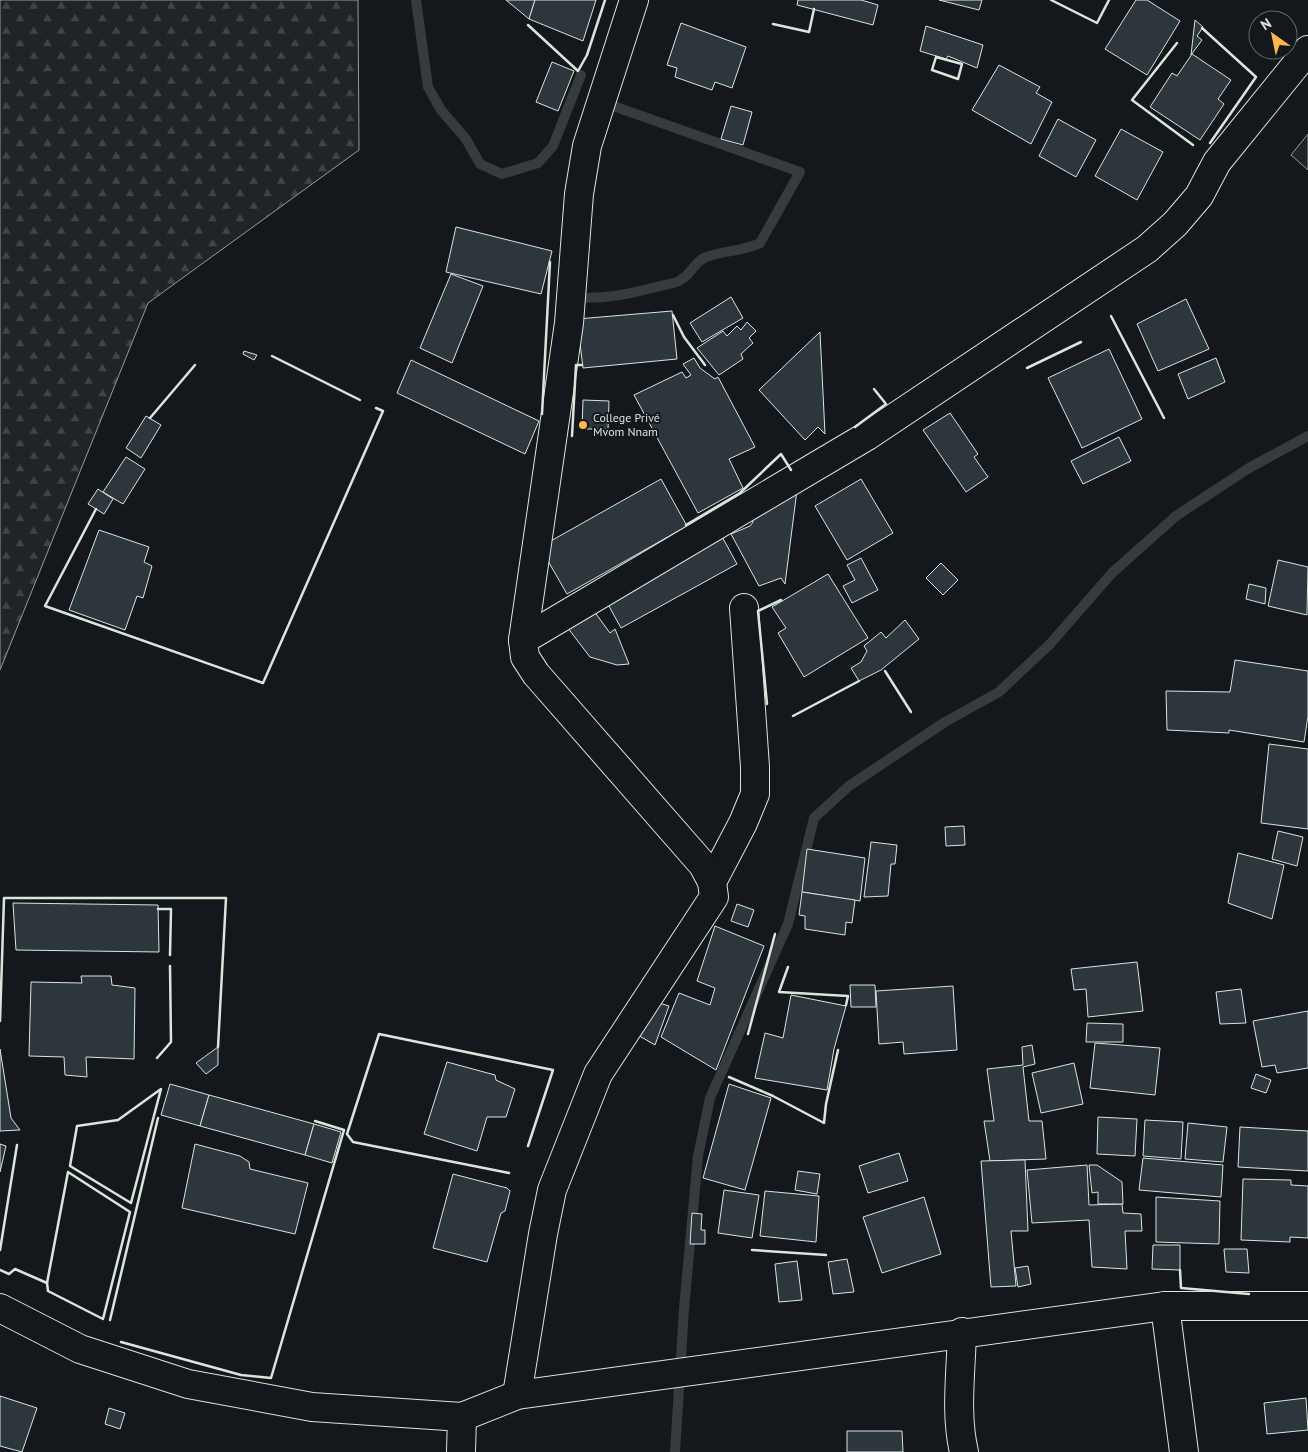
<svg xmlns="http://www.w3.org/2000/svg" width="1308" height="1452" font-family="'PT Sans',sans-serif">
<style>
.grass{fill:#202428;stroke:#939e99}
.forest{fill:url(#forest-firs);stroke:#939e99}
.lines{fill:none;stroke-linecap:round;stroke-linejoin:round}
.stream{stroke:#363b3e;stroke-width:10}
.building{fill:#2c363c;stroke:#d8e6dc}
.minor-casing{stroke:#d8e6dc;stroke-width:30}
.minor{stroke:#14181c;stroke-width:28}
.wall{stroke:#d8e6dc;stroke-width:2.5}
.poi-dot{fill:#ffb74d;stroke:#14181c;stroke-width:2}
.labels{text-anchor:middle;stroke-width:4;stroke-linejoin:round;paint-order:stroke}
.poi-label{font-size:12px;fill:#d8e6dc;stroke:#14181c;text-anchor:start}
</style>
<defs>
<pattern id="forest-firs" width="22" height="20" patternUnits="userSpaceOnUse" patternTransform="scale(1.25)"><rect width="22" height="20" fill="#202428"/><path d="M5 1l3.5 6h-7zM16 11l3.5 6h-7z" fill="#404447"/></pattern>
</defs>
<rect width="100%" height="100%" fill="#14181c"/>
<!-- grass -->
<polygon class="grass" points="1308,134 1308,170 1291,155"/>
<!-- forest -->
<polygon class="forest" points="0,0 358,0 359,150 148,303 0,670"/>
<g class="lines">
<!-- stream -->
<g class="stream">
<polyline points="416,0 428,87 441,110 466,139 480,164 502,174 538,163 553,146 581,75"/>
<path d="M 572,297 C 603,300 630,294 660,286 C 667,284 676,284 682,279 C 691,274 694,263 704,258 C 722,250 742,252 760,243 L 800,172 L 602,102"/>
<polyline points="675,1452 684,1309 698,1156 710,1098 788,924 814,818 849,786 945,722 999,692 1050,644 1112,573 1176,516 1249,468 1308,436"/>
</g>
</g>
<!-- building -->
<g class="building">
<polygon points="506,0 535,0 529,19"/>
<polygon points="535,0 596,0 583,41 529,19"/>
<polygon points="798,0 861,0 878,5 873,25 797,5"/>
<polygon points="939,0 982,0 979,10"/>
<polygon points="1136,0 1147,0 1180,21 1147,75 1105,49"/>
<polygon points="1195,20 1203,27 1197,36 1202,40 1191,55"/>
<polygon points="681,23 746,47 732,88 715,82 712,90 675,77 677,68 667,65"/>
<polygon points="926,26 983,45 977,68 948,56 946,59 920,51"/>
<polygon points="1192,54 1231,80 1218,99 1224,104 1200,140 1150,107 1172,73 1177,76"/>
<polygon points="552,62 574,71 558,111 536,102"/>
<polygon points="999,65 1040,87 1036,93 1052,102 1031,144 972,110"/>
<polygon points="731,106 752,112 743,145 721,139"/>
<polygon points="1058,119 1096,140 1076,177 1039,156"/>
<polygon points="1121,129 1163,152 1137,200 1095,176"/>
<polygon points="456,227 552,251 541,294 446,272"/>
<polygon points="451,274 483,286 452,363 420,348"/>
<polygon points="731,297 743,318 702,342 690,323"/>
<polygon points="1186,299 1209,349 1158,371 1137,324"/>
<polygon points="672,311 677,359 583,368 577,319"/>
<polygon points="747,322 756,331 749,338 753,343 741,354 743,359 719,375 697,348 723,331 727,336 737,326 741,330"/>
<polygon points="820,332 825,434 818,427 805,440 759,390"/>
<polygon points="1109,349 1142,419 1082,448 1048,378"/>
<polygon points="244,351 257,355 254,360 243,354"/>
<polygon points="694,358 700,368 715,379 718,377 755,447 729,459 743,488 698,513 634,395 682,372 686,378 691,375 683,364"/>
<polygon points="1216,358 1225,382 1188,399 1178,374"/>
<polygon points="411,360 539,421 525,454 397,393"/>
<polygon points="583,400 609,401 608,429 582,429"/>
<polygon points="950,413 978,454 974,457 988,477 966,492 923,430"/>
<polygon points="146,416 161,425 141,458 126,448"/>
<polygon points="1119,437 1131,461 1083,484 1071,461"/>
<polygon points="126,457 145,469 123,504 103,492"/>
<polygon points="661,479 687,526 567,594 540,547"/>
<polygon points="861,479 893,533 847,560 815,506"/>
<polygon points="98,489 113,499 104,514 88,504"/>
<polygon points="797,490 785,584 781,578 759,586 731,534 750,526 753,522 749,514"/>
<polygon points="99,530 149,547 144,562 152,566 143,598 137,596 125,630 69,610"/>
<polygon points="720,533 737,564 621,628 604,597"/>
<polygon points="861,558 878,590 852,603 843,586 855,580 847,565"/>
<polygon points="1278,560 1308,567 1307,615 1268,606"/>
<polygon points="941,563 958,580 943,595 926,578"/>
<polygon points="828,574 868,638 804,677 778,633 786,628 772,607"/>
<polygon points="1249,584 1266,588 1265,604 1246,599"/>
<polygon points="591,607 610,633 615,629 629,664 617,665 590,657 564,623"/>
<polygon points="905,620 919,639 881,670 859,681 851,668 861,662 867,651 864,646 881,632 886,638"/>
<polygon points="1235,660 1308,671 1308,716 1304,742 1229,730 1229,733 1167,730 1166,691 1230,692"/>
<polygon points="1269,744 1308,749 1308,829 1261,823"/>
<polygon points="964,826 965,845 946,846 945,827"/>
<polygon points="1278,831 1303,837 1297,866 1272,859"/>
<polygon points="871,842 897,845 895,864 891,864 888,896 864,897"/>
<polygon points="807,849 865,858 860,901 802,892"/>
<polygon points="1238,853 1284,865 1272,919 1228,903"/>
<polygon points="802,892 855,900 852,923 846,922 845,935 805,929 805,916 799,915"/>
<polygon points="13,903 158,905 159,952 16,950"/>
<polygon points="737,904 754,910 748,927 731,921"/>
<polygon points="715,926 764,946 716,1070 661,1037 679,993 710,1005 715,988 697,981"/>
<polygon points="1137,962 1143,1011 1088,1017 1086,989 1074,990 1071,969"/>
<polygon points="81,976 111,976 112,985 135,988 134,1059 86,1057 87,1077 65,1075 64,1057 29,1056 31,982 82,983"/>
<polygon points="850,985 875,985 876,1007 851,1007"/>
<polygon points="953,986 957,1050 904,1054 903,1042 879,1044 876,991"/>
<polygon points="1241,989 1246,1023 1220,1024 1216,992"/>
<polygon points="791,995 846,1006 834,1049 827,1090 755,1078 765,1033 783,1038"/>
<polygon points="656,1002 669,1006 655,1045 636,1034"/>
<polygon points="1308,1011 1308,1068 1277,1073 1275,1065 1262,1067 1253,1021"/>
<polygon points="1087,1023 1123,1024 1123,1042 1086,1042"/>
<polygon points="1095,1043 1160,1048 1155,1095 1090,1088"/>
<polygon points="1032,1045 1035,1064 1023,1067 1029,1121 1042,1121 1046,1159 990,1161 984,1121 994,1121 987,1069 1023,1065 1022,1047"/>
<polygon points="218,1047 218,1065 206,1074 196,1063"/>
<polygon points="0,1049 11,1118 20,1130 0,1131"/>
<polygon points="447,1062 495,1075 496,1080 515,1089 506,1117 487,1117 477,1151 424,1134"/>
<polygon points="1074,1063 1083,1104 1041,1113 1032,1073"/>
<polygon points="1256,1074 1271,1080 1266,1093 1251,1088"/>
<polygon points="170,1084 209,1095 200,1126 161,1115"/>
<polygon points="729,1084 771,1098 745,1190 703,1178"/>
<polygon points="209,1095 314,1124 305,1155 200,1126"/>
<polygon points="1098,1117 1137,1119 1135,1156 1097,1154"/>
<polygon points="1145,1120 1183,1122 1181,1159 1143,1156"/>
<polygon points="1188,1123 1227,1127 1223,1162 1185,1159"/>
<polygon points="314,1124 341,1132 332,1163 305,1155"/>
<polygon points="1240,1127 1308,1131 1308,1171 1238,1167"/>
<polygon points="0,1144 6,1146 0,1172"/>
<polygon points="195,1144 240,1156 249,1162 250,1169 308,1183 295,1234 182,1208"/>
<polygon points="899,1153 908,1181 868,1193 859,1166"/>
<polygon points="1143,1158 1223,1165 1221,1197 1139,1190"/>
<polygon points="1025,1160 1028,1231 1011,1231 1016,1286 991,1287 981,1161"/>
<polygon points="1087,1165 1089,1205 1122,1204 1123,1213 1141,1214 1142,1231 1125,1231 1127,1269 1092,1267 1089,1220 1032,1223 1027,1170"/>
<polygon points="1089,1165 1097,1165 1122,1182 1123,1204 1098,1204 1098,1192 1092,1193"/>
<polygon points="798,1171 820,1174 817,1194 795,1190"/>
<polygon points="453,1174 507,1188 510,1191 505,1211 501,1213 487,1262 433,1248"/>
<polygon points="1243,1179 1291,1180 1291,1185 1308,1186 1308,1238 1290,1237 1290,1242 1241,1240"/>
<polygon points="724,1190 759,1195 752,1238 718,1233"/>
<polygon points="765,1191 819,1196 816,1242 760,1236"/>
<polygon points="924,1197 941,1254 882,1273 863,1217"/>
<polygon points="1156,1197 1220,1201 1219,1244 1156,1242"/>
<polygon points="692,1213 702,1214 701,1230 705,1230 705,1244 690,1244"/>
<polygon points="1153,1245 1180,1245 1180,1270 1152,1269"/>
<polygon points="1224,1249 1247,1249 1249,1273 1226,1272"/>
<polygon points="847,1259 854,1292 833,1294 828,1262"/>
<polygon points="797,1261 802,1300 779,1302 775,1264"/>
<polygon points="1028,1266 1031,1284 1018,1287 1015,1268"/>
<polygon points="0,1396 37,1408 22,1452 0,1446"/>
<polygon points="1306,1398 1308,1430 1267,1434 1264,1403"/>
<polygon points="109,1408 125,1413 120,1429 105,1424"/>
<polygon points="847,1431 902,1431 903,1452 847,1452"/>
</g>
<g class="lines">
<!-- minor casing -->
<g class="minor-casing">
<g id="minor">
<polyline points="523,640 867,436 1147,249 1175,224 1199,196 1217,162 1308,50"/>
<polyline points="712,882 743,823 755,794 755,767 744,608"/>
<polyline points="1165,1306 1184,1452"/>
<polyline points="0,1308 80,1349 188,1384 312,1407 462,1417 517,1395 1165,1306 1308,1306"/>
<path d="M 962,1332 C 961,1372 955,1414 964,1452"/>
<polyline points="517,1395 543,1234 552,1190 598,1074 714,897 712,882 703,865 536,674 525,657 523,640 569,323 579,194 587,146 634,0"/>
<polyline points="461,1452 462,1417"/>
</g>
</g>
<!-- minor -->
<use href="#minor" class="minor"/>
<!-- wall -->
<g class="wall">
<polyline points="1051,0 1097,23 1109,0"/>
<polyline points="773,24 809,32 814,9"/>
<polyline points="528,25 578,71 587,55 605,0"/>
<polyline points="1202,28 1256,77 1210,143"/>
<polyline points="1177,43 1132,100 1193,145"/>
<polygon points="936,57 962,64 958,79 932,70"/>
<polyline points="673,315 684,337 705,365"/>
<polyline points="1111,316 1164,418"/>
<polyline points="272,356 360,400"/>
<polyline points="1027,368 1081,342"/>
<polyline points="542,414 550,262"/>
<polyline points="150,418 195,365"/>
<polyline points="855,427 886,404 874,389"/>
<polyline points="572,436 576,365 582,365"/>
<polyline points="96,509 45,606 263,683 383,411 376,408"/>
<polyline points="686,525 740,493 781,454 791,470"/>
<polyline points="885,671 911,712"/>
<polyline points="767,704 758,611 781,600"/>
<polyline points="793,716 859,681"/>
<polyline points="158,909 171,909 170,955"/>
<polyline points="788,967 779,992 848,996 846,1005"/>
<polyline points="0,1021 4,898 226,898 218,1047"/>
<polyline points="748,1034 775,934"/>
<polyline points="157,1058 171,1042 170,966"/>
<polyline points="729,1077 773,1096 824,1123 826,1104 838,1050"/>
<polygon points="161,1089 131,1203 70,1166 77,1126 118,1120"/>
<polygon points="68,1172 130,1212 103,1319 48,1291 47,1283"/>
<polyline points="509,1173 353,1142 347,1134 379,1034 553,1070 528,1146"/>
<polyline points="0,1250 17,1145"/>
<polyline points="752,1250 826,1255"/>
<polyline points="0,1270 9,1274 15,1269 47,1283"/>
<polyline points="1180,1270 1181,1288 1249,1294"/>
<polyline points="110,1320 158,1118"/>
<polyline points="121,1342 241,1375 271,1378 344,1130 315,1121"/>
</g>
</g>
<!-- markers -->
<circle class="poi-dot" cx="583" cy="425" r="5"/>
<g class="labels">
<!-- poi labels -->
<g class="poi-label">
<text x="593" y="422">College Privé<tspan x="593" dy="14">Mvom Nnam</tspan></text>
</g>
</g>
<!-- north arrow -->
<g transform="translate(1273 35) rotate(327)"><circle r="24" fill="#14181c" stroke="#626a69"/>
<path d="M0-4L9 19L0 12L-9 19Z" fill="#ffb74d"/>
<text y="-8" font-size="14" font-weight="bold" text-anchor="middle" fill="#d8e6dc">N</text>
</g>
</svg>
